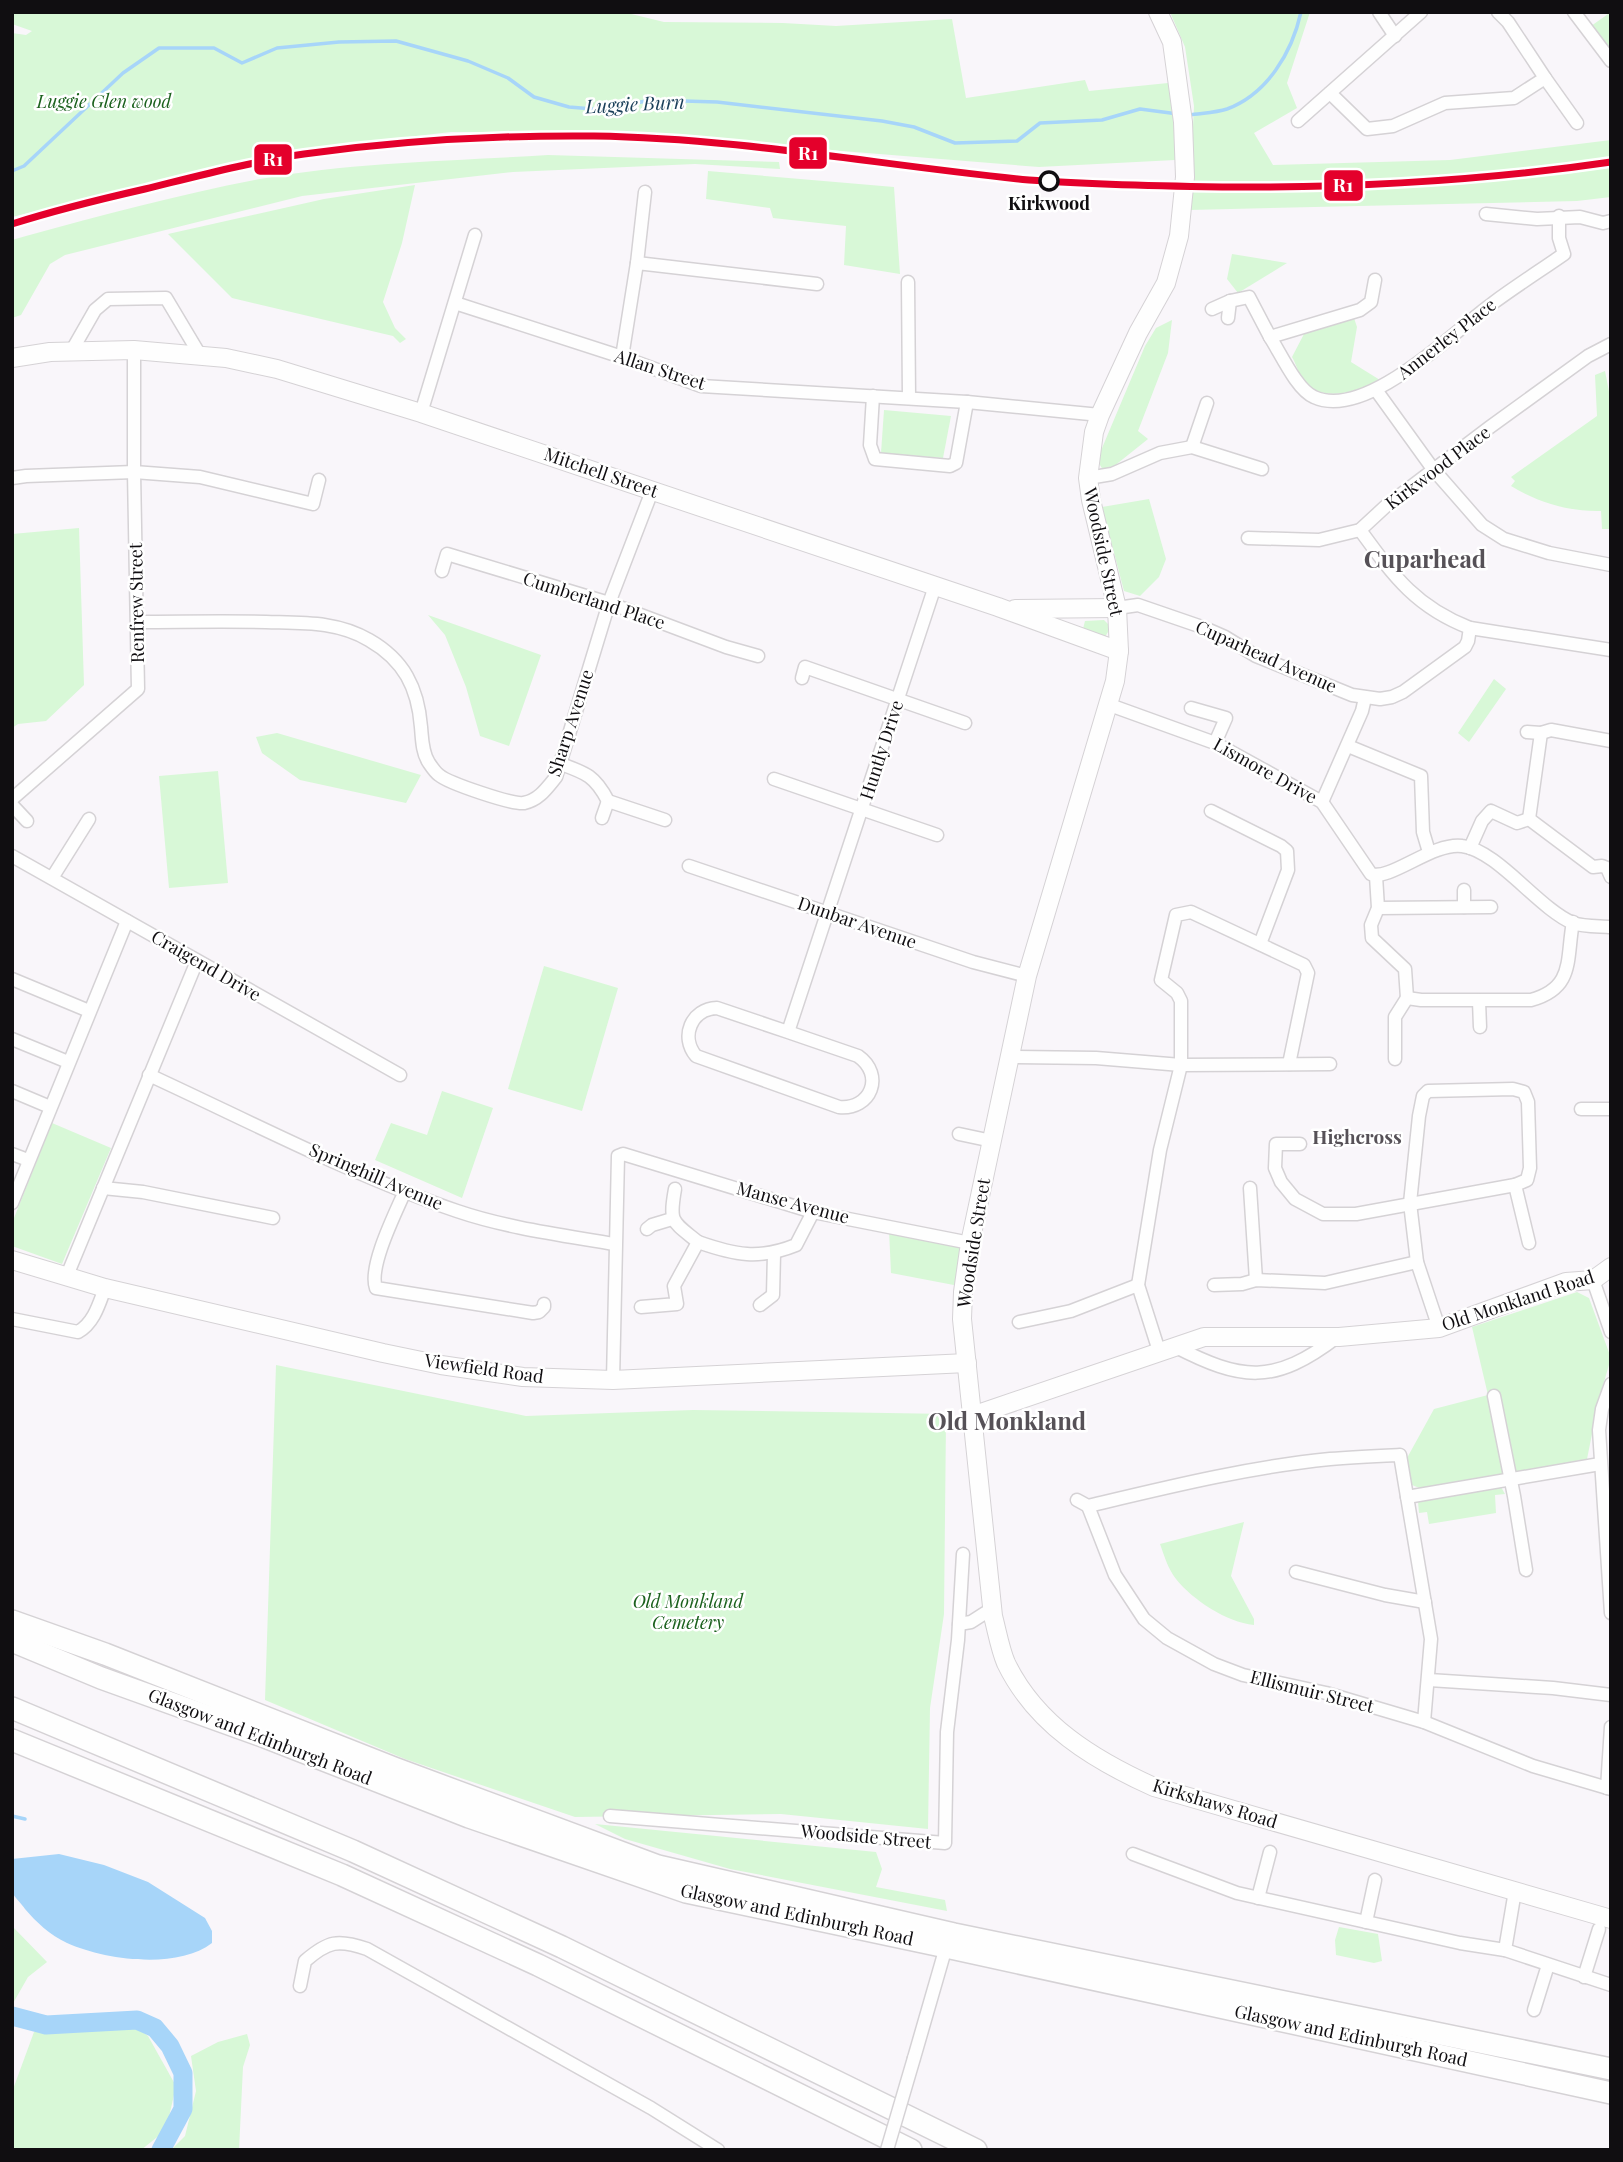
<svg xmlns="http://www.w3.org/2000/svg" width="1623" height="2162" font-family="'Playfair Display',serif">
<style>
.green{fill:#d8f8d7}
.water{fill:#a7d5f9}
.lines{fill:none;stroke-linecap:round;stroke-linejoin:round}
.stream{stroke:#a7d5f9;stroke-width:3.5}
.river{stroke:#a7d5f9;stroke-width:19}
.street-casing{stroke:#d5d2d5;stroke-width:15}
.secondary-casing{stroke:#d5d2d5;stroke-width:20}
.highway-casing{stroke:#d5d2d5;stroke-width:24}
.street{stroke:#fefefe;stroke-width:12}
.secondary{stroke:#fefefe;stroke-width:18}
.highway{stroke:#fefefe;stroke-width:21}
.street-bridge-casing{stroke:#d5d2d5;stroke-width:15;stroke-linecap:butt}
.street-bridge{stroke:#fefefe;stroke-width:12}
.rail-1-casing{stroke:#fff;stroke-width:12}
.rail-1{stroke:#e4002b;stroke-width:7}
.stop-dot{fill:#fff;stroke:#100e11;stroke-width:3.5}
.labels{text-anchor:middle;stroke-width:5;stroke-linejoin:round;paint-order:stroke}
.park-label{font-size:18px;font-style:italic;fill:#1b611d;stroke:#fff}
.stop-label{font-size:18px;font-weight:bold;fill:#100e11;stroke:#fff}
.street-label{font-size:18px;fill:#100e11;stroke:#fff}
.water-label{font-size:19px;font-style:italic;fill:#193e58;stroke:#fff}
.neighbourhood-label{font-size:19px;font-weight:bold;fill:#565157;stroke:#fff}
.district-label{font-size:24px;font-weight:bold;fill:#565157;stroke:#fff}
.line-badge{stroke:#fff;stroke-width:2.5}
.badge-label{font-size:19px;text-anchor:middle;font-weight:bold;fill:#fff}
</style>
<rect width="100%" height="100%" fill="#f9f6fa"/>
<!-- green -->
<g class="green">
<polygon points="12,12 623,12 664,22 783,23 836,26 952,19 966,98 1085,80 1089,91 1168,83 1175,122 1175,160 1039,167 606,132 451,132 286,151 12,217 12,33 26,35 32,31 12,24"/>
<polygon points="1170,12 1310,12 1287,83 1297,108 1254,133 1273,165 1450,160 1611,140 1611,197 1577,201 1189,210 1194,106 1185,47"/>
<polygon points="1611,12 1611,59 1591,26"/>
<path d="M 548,155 L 779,162 L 780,169 L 695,164 L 513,172 L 302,196 L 65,255 L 50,264 L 21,315 L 12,318 L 12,240 L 26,236 C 103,215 181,194 260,179 C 354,162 452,161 548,155 Z"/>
<polygon points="708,171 894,187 900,274 844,265 846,226 773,218 770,208 706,199"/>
<polygon points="415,185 402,243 383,302 395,328 406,339 400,343 393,336 232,298 168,234 324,199"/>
<polygon points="1232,254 1287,263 1238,293 1227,279"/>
<path d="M 1354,318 L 1357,327 L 1351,362 L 1380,380 C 1358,391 1323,404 1304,381 C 1299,375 1296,364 1292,357 L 1304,334 Z"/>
<polygon points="1172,320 1168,353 1138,431 1148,439 1113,467 1103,470 1097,460 1145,346 1156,328"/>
<path d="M 1605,371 L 1611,402 L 1611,529 L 1602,529 L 1601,511 C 1570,512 1537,502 1511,486 L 1515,481 L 1511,477 L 1597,416 L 1595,375 Z"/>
<polygon points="884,410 951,416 943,458 881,453"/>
<polygon points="1149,499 1166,559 1159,577 1140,596 1124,591 1102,507"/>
<polygon points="79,528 84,685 46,721 18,724 12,728 12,534"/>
<polygon points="428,615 541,655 509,746 480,736 466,687 445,635"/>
<polygon points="1104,620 1108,624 1108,632 1105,637 1083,629 1085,621"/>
<polygon points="1494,679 1506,689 1469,742 1458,733"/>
<polygon points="277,733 421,775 406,803 300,780 262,753 256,737"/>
<polygon points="218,771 228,883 169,888 159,776"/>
<polygon points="544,966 618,988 582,1111 508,1089"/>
<polygon points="442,1091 493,1108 462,1198 375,1160 391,1123 427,1135"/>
<polygon points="52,1123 111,1148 62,1264 12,1246 12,1223"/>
<polygon points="889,1230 967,1246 959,1286 891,1273"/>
<polygon points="1577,1292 1589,1298 1611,1358 1599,1399 1587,1459 1422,1489 1412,1485 1407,1458 1434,1409 1488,1395 1472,1327"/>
<polygon points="276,1365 526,1416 693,1410 950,1414 946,1420 944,1614 930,1708 928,1829 781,1814 575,1817 405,1759 265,1700"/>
<polygon points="1501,1487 1505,1494 1495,1495 1496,1513 1429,1524 1427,1512 1419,1513 1418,1502"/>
<path d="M 1244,1522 L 1231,1576 L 1254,1619 L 1254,1625 C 1226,1622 1193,1600 1176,1579 C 1168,1569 1164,1555 1160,1544 Z"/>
<polygon points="595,1824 876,1852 882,1869 876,1887 945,1900 947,1911 730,1869 625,1839"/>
<polygon points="12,1926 47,1962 28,1977 12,2005"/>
<polygon points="1339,1927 1378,1934 1382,1961 1374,1963 1336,1955 1335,1940"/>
<polygon points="136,2027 148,2036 176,2086 166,2130 141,2150 12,2150 12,2092 34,2032"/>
<polygon points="247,2034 250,2045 243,2067 239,2150 171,2150 185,2136 196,2091 191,2056 218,2042"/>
</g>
<!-- water -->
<path class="water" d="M 59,1854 L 104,1865 L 148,1882 L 205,1918 L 212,1931 L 212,1943 C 177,1970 105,1960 67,1943 C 50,1935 36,1922 25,1909 C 22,1904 14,1897 12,1892 C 9,1883 12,1869 12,1859 Z"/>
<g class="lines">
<!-- stream -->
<g class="stream">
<path d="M 1189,115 C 1201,113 1215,113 1227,109 C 1267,94 1292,53 1301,12"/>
<polyline points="12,171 24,166 123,73 159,48 214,48 242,63 277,48 339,42 396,41 468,61 508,78 534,97 569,107 605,110 650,100 717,102 882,121 914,127 955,143 1017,141 1040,123 1102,120 1140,109 1178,114"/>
<polyline points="12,1816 25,1819"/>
</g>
<!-- river -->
<polyline class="river" points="12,2016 46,2025 137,2020 155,2028 170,2046 183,2073 183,2109 161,2150"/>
<!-- street casing -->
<g class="street-casing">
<g id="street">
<polyline points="1379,12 1395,36"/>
<polyline points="1574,12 1611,61"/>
<polyline points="1545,78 1577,123"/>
<polyline points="1330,93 1367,129 1393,126 1445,103 1514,98 1545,78 1508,22 1498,12"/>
<polyline points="1298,121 1421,12"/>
<polyline points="1486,214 1537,219 1580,217 1603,223 1611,221"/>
<polyline points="637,263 645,192"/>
<polyline points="908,282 909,398"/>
<polyline points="455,303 622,357 701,386 967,402 1100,415"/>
<polyline points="1212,309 1230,301 1249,297 1270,337 1360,310 1371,302 1375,280"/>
<polyline points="1228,318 1230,301"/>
<path d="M 1270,337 C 1281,354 1297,390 1314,397 C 1366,421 1454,331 1493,303 C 1516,286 1541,270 1564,254 L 1559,238 L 1559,216"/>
<polyline points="71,352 95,310 108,299 166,298 200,355"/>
<polyline points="622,357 637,263 817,284"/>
<polyline points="1376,390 1433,469 1482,525 1504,539 1549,553 1611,565"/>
<polyline points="873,396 870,445 875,459 950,466 956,463 967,402"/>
<polyline points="421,413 475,235"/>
<polyline points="1192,447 1207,403"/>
<polyline points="12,478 26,476 134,472 200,477 313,504 319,480"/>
<polyline points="1088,478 1112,474 1160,453 1192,447 1262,469"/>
<path d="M 1360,530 C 1393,575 1415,607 1470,628 L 1611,650"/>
<polyline points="1248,538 1319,540 1360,530 1387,505 1490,427 1588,356 1611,344"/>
<polyline points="442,571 447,554 609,603 726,647 758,656"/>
<polyline points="1117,608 1138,605 1202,627 1225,637 1256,656 1352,695 1380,699 1392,697 1403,692 1465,647 1468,641 1470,628"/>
<path d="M 138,622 C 181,622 223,621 266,622 C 302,623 337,621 369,640 C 404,660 418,688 421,727 C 422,738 422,753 429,763 C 431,766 435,772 439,775 C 448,783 513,805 524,803 C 539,800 547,788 556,777 L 609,603 L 652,491"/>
<polyline points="802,678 805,667 965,723"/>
<path d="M 1107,704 L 1215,743 L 1322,802 L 1371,874 C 1390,881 1433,842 1462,846 C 1497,850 1539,909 1573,923 C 1584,927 1599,926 1611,927"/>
<polyline points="1191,708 1226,718 1215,743"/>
<polyline points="1527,732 1541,733 1551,730 1611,741"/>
<polyline points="1348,746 1421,776 1423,832 1429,852"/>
<path d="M 561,764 C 586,773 595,776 608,801 L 665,820"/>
<polyline points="774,779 937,835"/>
<polyline points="12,799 138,689 134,472 134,350"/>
<polyline points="1322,802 1362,711 1365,698"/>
<polyline points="12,805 27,821"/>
<polyline points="1211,811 1281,846 1287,851 1288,870 1260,944"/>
<polyline points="602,818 608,801"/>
<polyline points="1529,819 1541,733"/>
<polyline points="1470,848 1482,821 1491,811 1517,823 1529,819 1593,867 1602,866 1607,868 1611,877"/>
<polyline points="12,856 400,1075"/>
<polyline points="689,866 973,962 1027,976"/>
<polyline points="1376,876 1378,908 1371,925 1372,938 1405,969 1407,998"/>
<polyline points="52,878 89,819"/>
<polyline points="1464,907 1464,890"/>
<polyline points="1378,908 1491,907"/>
<polyline points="12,979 89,1011"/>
<path d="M 1407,998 L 1421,1000 L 1531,1000 C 1575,988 1566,959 1573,922"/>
<polyline points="1479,1001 1480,1027"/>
<path d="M 788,1032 L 717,1008 C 691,1009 680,1037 696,1056 L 839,1107 C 871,1110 885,1075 858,1056 L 788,1032 L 935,586"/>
<polyline points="12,1039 68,1062"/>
<polyline points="1012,1057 1096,1058 1181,1065 1330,1064"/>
<polyline points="1395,1059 1395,1017 1407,998"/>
<path d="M 149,1075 C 251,1122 352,1175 457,1211 C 507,1228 562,1235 614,1244"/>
<polyline points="12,1091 50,1107"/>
<polyline points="1581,1109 1611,1109"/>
<polyline points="959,1134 992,1141"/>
<polyline points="1300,1144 1276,1144 1275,1168 1281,1182 1295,1199 1323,1214 1356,1214 1515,1185"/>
<polyline points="12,1154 28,1160"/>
<polyline points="103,1188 143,1192 273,1218"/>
<polyline points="1250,1188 1256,1280"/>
<path d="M 675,1189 C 669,1223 672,1221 698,1242"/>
<path d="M 405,1191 C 396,1212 368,1267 376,1288 L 533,1313 L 539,1312 L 544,1307 L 544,1304"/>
<polyline points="12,1203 127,921"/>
<polyline points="647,1229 652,1225 672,1219"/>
<polyline points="66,1278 197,961"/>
<polyline points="1593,1280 1611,1332"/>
<polyline points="1214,1285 1242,1284 1256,1280 1325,1283 1417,1262"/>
<polyline points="760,1305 773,1295 774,1254"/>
<path d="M 641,1307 L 677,1304 L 674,1286 L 698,1242 C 735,1255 759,1260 796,1245 L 813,1212"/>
<path d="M 12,1319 L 78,1332 C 94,1323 99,1304 105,1288"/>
<polyline points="1019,1322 1071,1311 1138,1285"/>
<polyline points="1439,1328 1417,1262 1410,1203 1419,1116 1423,1096 1428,1091 1513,1089 1524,1092 1528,1102 1530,1168 1527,1180 1515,1185 1529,1243"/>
<path d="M 1174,1346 C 1242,1381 1274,1385 1337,1337"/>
<polyline points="1159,1351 1138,1285 1160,1150 1181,1065 1181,1001 1177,993 1161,980 1176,915 1191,912 1304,965 1308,973 1289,1064"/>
<polyline points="613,1380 618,1156 623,1154 813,1212 970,1243"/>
<polyline points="1611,1384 1602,1409 1599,1430 1611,1613"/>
<polyline points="1494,1396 1514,1496 1526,1570"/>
<polyline points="1407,1497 1600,1464"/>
<path d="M 1077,1500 L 1088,1506 C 1168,1487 1249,1467 1330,1459 C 1353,1457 1377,1456 1400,1455 L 1431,1639 L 1424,1722"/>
<polyline points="1088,1506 1115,1575 1144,1619 1167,1638 1214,1664 1243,1675 1326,1693 1424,1722 1533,1766 1611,1789"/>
<polyline points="1296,1572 1385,1595 1425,1602"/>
<polyline points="959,1624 971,1622 985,1613 993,1616"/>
<polyline points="1429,1680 1553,1688 1611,1695"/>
<polyline points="1607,1788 1611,1727"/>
<polyline points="610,1816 945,1843 947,1732 958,1640 963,1554"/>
<polyline points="1133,1854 1237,1893 1460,1943 1505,1950"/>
<polyline points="1515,1891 1505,1950 1611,1985"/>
<polyline points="1258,1898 1270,1852"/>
<polyline points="1366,1922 1375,1880"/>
<polyline points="1584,1977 1599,1929"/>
<path d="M 300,1986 L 305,1961 C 328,1941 338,1939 367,1949 L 651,2108 L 718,2150"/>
<polyline points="1534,2010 1548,1965"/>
<polyline points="914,2058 946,1947"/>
</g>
</g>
<!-- secondary casing -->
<g class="secondary-casing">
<g id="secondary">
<path d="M 1158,12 L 1172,42 L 1183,122 L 1185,177 L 1179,236 L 1166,283 L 1138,333 L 1100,415 L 1094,432 L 1088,478 L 1091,500 L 1117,608 L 1119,651 L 1115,681 L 1027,976 L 970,1243 L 963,1292 L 962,1319 L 993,1616 C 997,1631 1000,1649 1006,1663 C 1036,1725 1094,1760 1154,1787 L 1611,1919"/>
<polyline points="12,358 50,352 134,350 226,358 277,369 421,413 998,607 1119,651"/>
<polyline points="1015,609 1117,608"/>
<polyline points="12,1260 105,1288 383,1353 441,1365 523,1377 613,1380 967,1363"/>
<polyline points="972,1416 1204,1337 1339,1337 1439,1328 1566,1282 1593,1280 1611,1267"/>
</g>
</g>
<!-- highway casing -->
<g class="highway-casing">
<g id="highway">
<polyline points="12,1621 105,1654 394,1768 658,1866 954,1934 1611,2069"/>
<polyline points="12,1641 101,1678 265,1737 469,1817 686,1892 946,1947 1611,2093"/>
<polyline points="12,1708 353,1851 562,1947 976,2150"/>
<polyline points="12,1740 342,1875 538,1965 911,2150"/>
</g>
</g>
<!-- street -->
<use href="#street" class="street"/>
<!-- secondary -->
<use href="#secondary" class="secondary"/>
<!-- highway -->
<use href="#highway" class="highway"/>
<!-- street-bridge casing -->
<g class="street-bridge-casing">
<polyline id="street-bridge" points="887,2150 914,2058"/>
</g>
<!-- street-bridge -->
<use href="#street-bridge" class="street-bridge"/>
<!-- rail-1 casing -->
<g class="rail-1-casing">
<path id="rail-1" d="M 12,224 C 56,210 101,199 145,189 C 198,176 250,162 304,154 C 399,141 497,135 594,136 C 740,138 884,166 1029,180 C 1094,185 1159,186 1223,187 C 1353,188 1482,181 1611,162"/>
</g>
<!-- rail-1 -->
<use href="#rail-1" class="rail-1"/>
</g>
<!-- markers -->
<circle class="stop-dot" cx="1049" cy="181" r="9"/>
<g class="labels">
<!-- park labels -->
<g class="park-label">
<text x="104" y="108">Luggie Glen wood</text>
<text x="688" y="1608">Old Monkland<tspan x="688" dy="21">Cemetery</tspan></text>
</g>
<!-- stop labels -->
<g class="stop-label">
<text x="1049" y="210">Kirkwood</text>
</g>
<!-- street labels -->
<g class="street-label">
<text transform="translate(1447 339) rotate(-38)" y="6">Annerley Place</text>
<text transform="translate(660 370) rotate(18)" y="6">Allan Street</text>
<text transform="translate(1438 468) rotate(-37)" y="6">Kirkwood Place</text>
<text transform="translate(601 473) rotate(19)" y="6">Mitchell Street</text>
<text transform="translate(1103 552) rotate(78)" y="6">Woodside Street</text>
<text transform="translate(594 601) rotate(18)" y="6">Cumberland Place</text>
<text transform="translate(137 603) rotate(-91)" y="6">Renfrew Street</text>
<text transform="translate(1266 657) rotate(24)" y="6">Cuparhead Avenue</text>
<text transform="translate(571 723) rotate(-72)" y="6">Sharp Avenue</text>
<text transform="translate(882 750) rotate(-72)" y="6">Huntly Drive</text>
<text transform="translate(1265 771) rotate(29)" y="6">Lismore Drive</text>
<text transform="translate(857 923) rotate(19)" y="6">Dunbar Avenue</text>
<text transform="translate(206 966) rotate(30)" y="6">Craigend Drive</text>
<text transform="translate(376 1177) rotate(23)" y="6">Springhill Avenue</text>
<text transform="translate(793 1203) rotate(15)" y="6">Manse Avenue</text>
<text transform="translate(974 1243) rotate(-81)" y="6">Woodside Street</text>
<text transform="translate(1518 1301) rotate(-18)" y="6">Old Monkland Road</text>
<text transform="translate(484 1369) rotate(8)" y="6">Viewfield Road</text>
<text transform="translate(1312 1692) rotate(14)" y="6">Ellismuir Street</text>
<text transform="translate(260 1737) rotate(21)" y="6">Glasgow and Edinburgh Road</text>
<text transform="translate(1215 1804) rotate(17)" y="6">Kirkshaws Road</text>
<text transform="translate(866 1837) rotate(5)" y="6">Woodside Street</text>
<text transform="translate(797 1915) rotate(12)" y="6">Glasgow and Edinburgh Road</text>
<text transform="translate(1351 2036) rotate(12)" y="6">Glasgow and Edinburgh Road</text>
</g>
<!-- water labels -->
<g class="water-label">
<text transform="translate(635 104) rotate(-3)" y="7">Luggie Burn</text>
</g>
<!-- neighbourhood labels -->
<g class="neighbourhood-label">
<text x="1357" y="1144">Highcross</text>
</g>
<!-- district labels -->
<g class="district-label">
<text x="1425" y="568">Cuparhead</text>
<text x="1007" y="1430">Old Monkland</text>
</g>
</g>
<g class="line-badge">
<rect x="788" y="136" width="40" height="34" rx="7" fill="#e4002b"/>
<rect x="253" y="143" width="40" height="33" rx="7" fill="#e4002b"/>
<rect x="1323" y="169" width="41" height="33" rx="7" fill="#e4002b"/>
</g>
<g class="badge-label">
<text x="808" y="160">R1</text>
<text x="273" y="166">R1</text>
<text x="1343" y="192">R1</text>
</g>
<!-- border -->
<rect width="1623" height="2162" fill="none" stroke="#100e11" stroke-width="28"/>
</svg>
